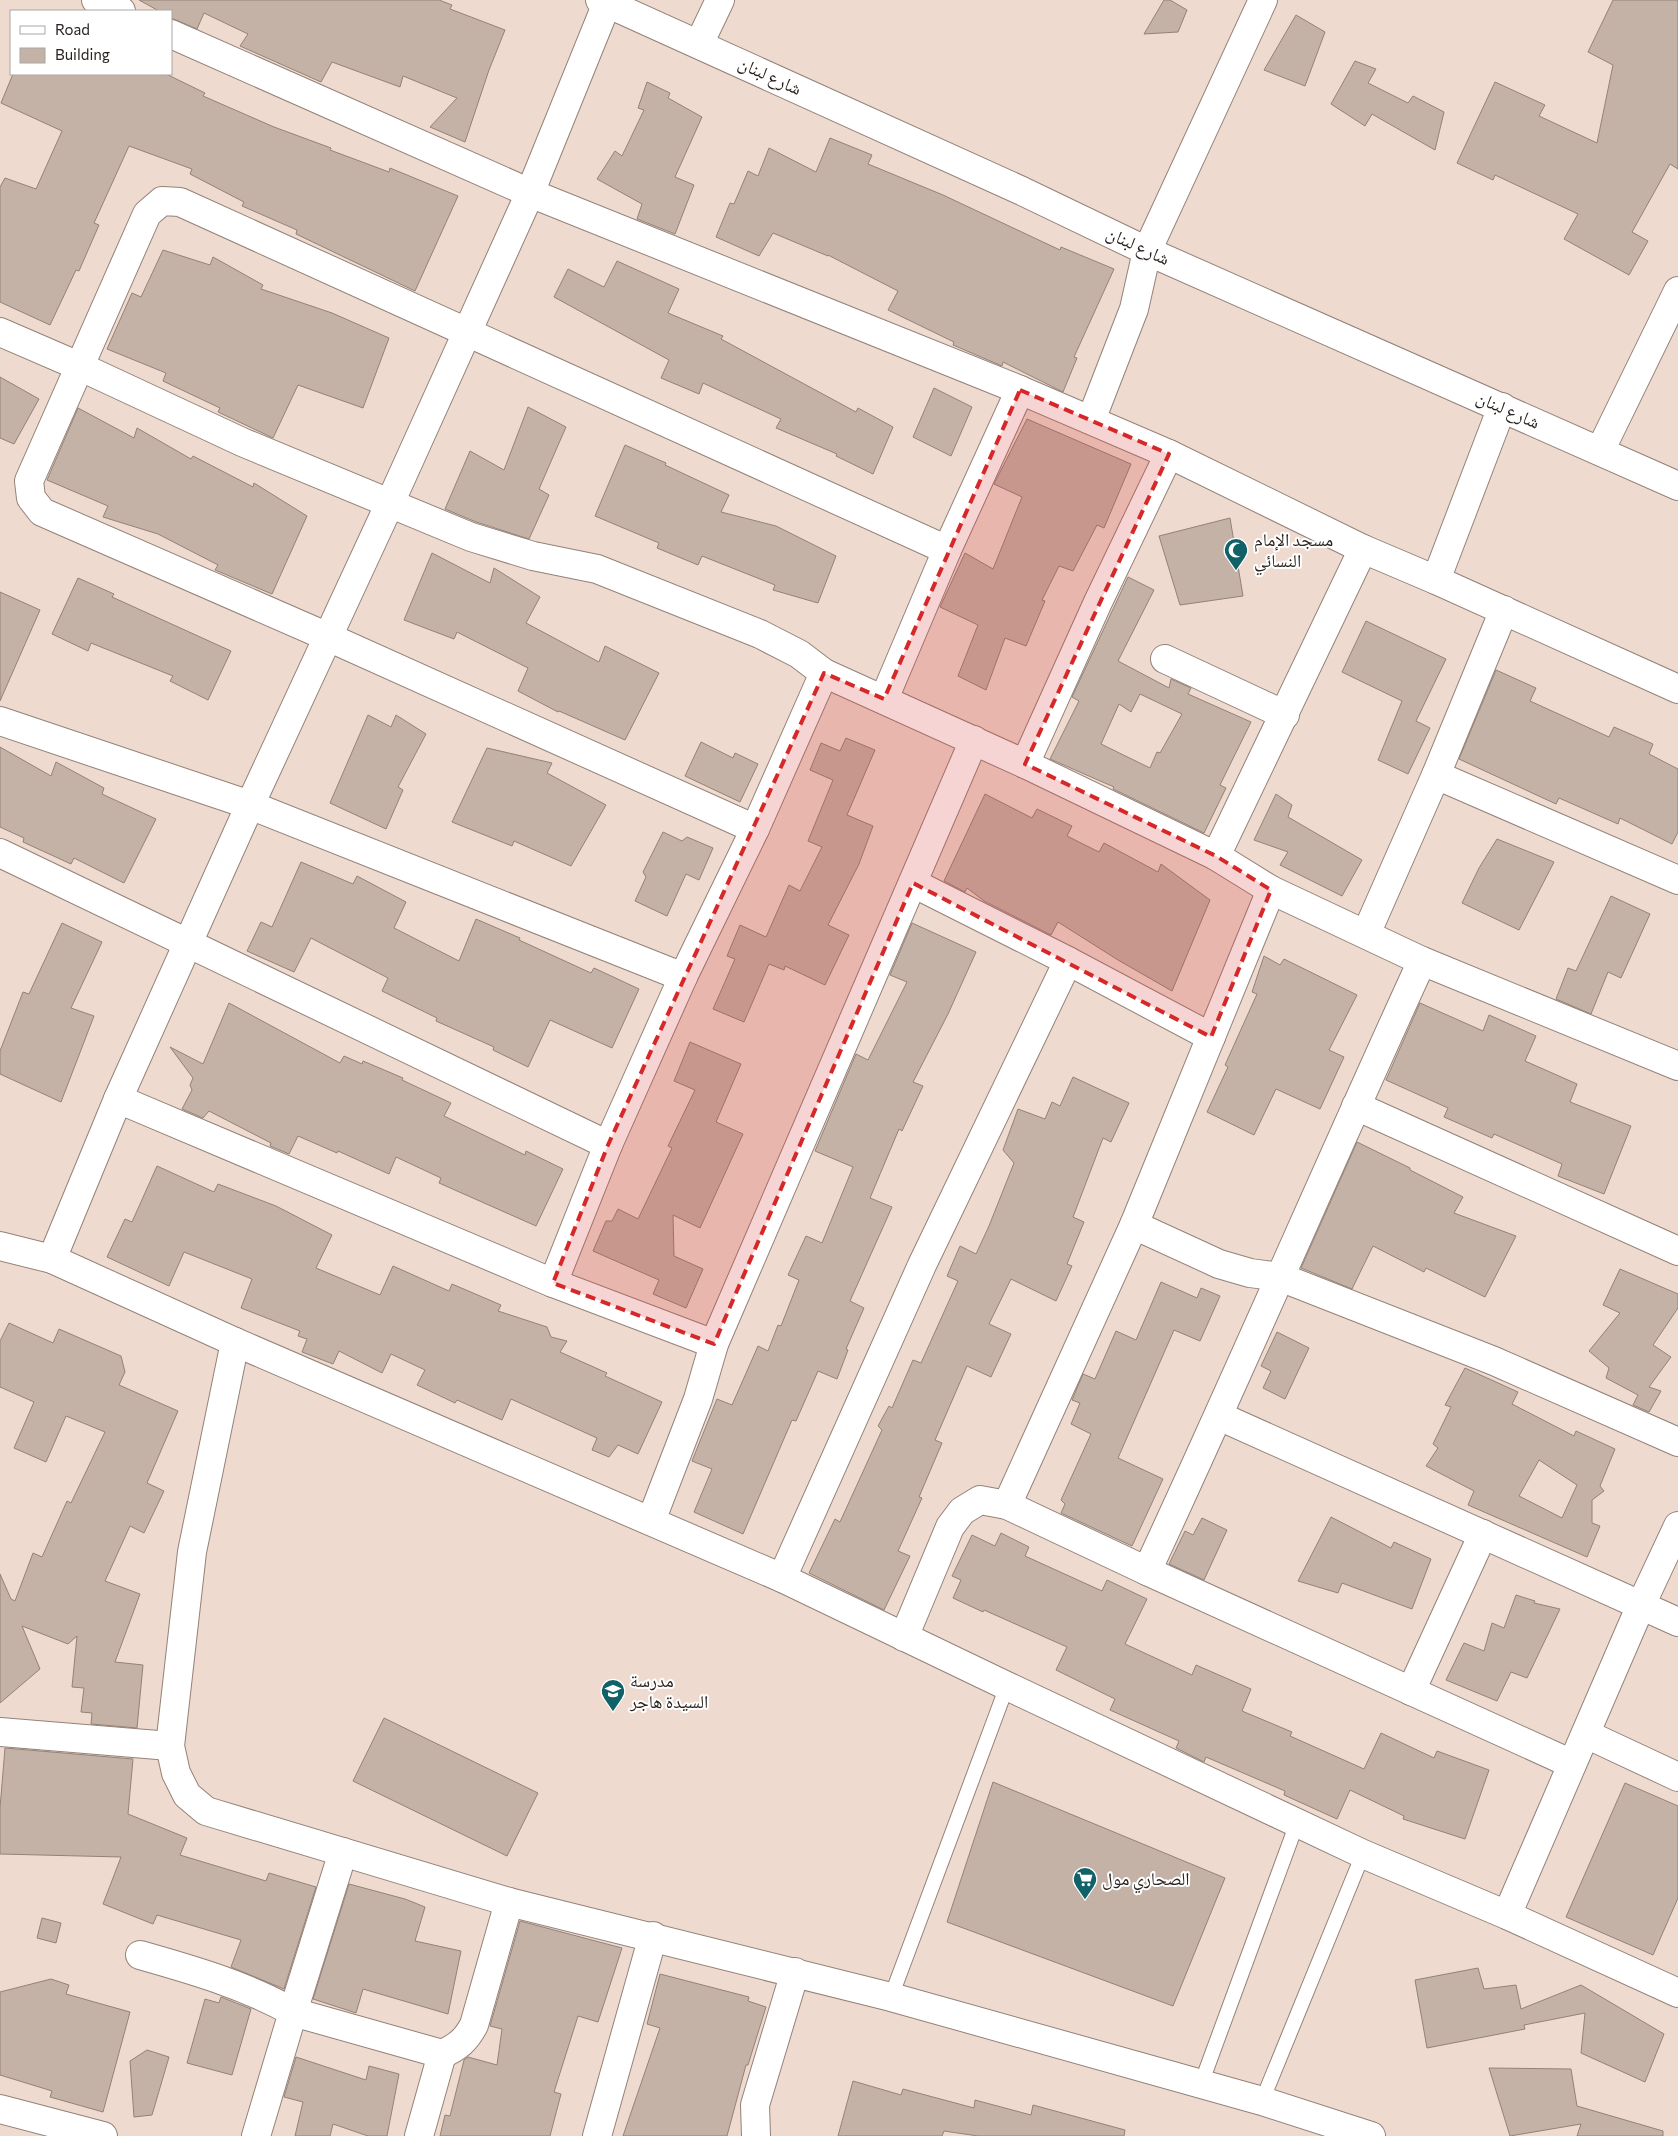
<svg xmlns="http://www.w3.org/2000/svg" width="1678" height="2136" font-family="Commissioner,'Noto Naskh Arabic',sans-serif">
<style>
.building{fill:#c4b2a7;stroke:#948278;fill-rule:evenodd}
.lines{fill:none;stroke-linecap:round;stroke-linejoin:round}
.service-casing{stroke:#948278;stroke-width:16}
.minor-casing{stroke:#948278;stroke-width:30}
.tertiary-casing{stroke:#948278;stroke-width:30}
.service{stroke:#fff;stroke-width:14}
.minor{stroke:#fff;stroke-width:28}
.tertiary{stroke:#fff;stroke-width:28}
.marked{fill:#d62828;fill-opacity:0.2;stroke:#d62828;stroke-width:4;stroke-dasharray:10 6;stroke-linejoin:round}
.labels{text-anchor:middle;stroke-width:4;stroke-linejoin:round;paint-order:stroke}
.street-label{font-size:18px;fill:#29221e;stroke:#fff}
.poi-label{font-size:18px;fill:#29221e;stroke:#fff;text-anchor:start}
</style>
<rect width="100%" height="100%" fill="#eedacf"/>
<!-- building -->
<g class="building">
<polygon points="139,0 439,0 452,5 450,9 505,30 489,70 465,142 430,127 457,98 403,76 400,87 332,62 321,82 240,46 248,34 204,13 197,29 171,18 171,11 159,11"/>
<polygon points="1164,0 1170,0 1187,10 1178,32 1144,34"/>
<polygon points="1613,0 1678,0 1678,169 1670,164 1632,232 1648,241 1629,275 1564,239 1578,214 1495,175 1493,180 1457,163 1495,82 1545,105 1539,116 1597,143 1613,65 1588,52"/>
<polygon points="1296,15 1325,32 1305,86 1264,70"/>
<polygon points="1355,61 1376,69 1368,83 1408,103 1413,96 1444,112 1435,150 1372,114 1365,126 1331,104"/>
<polygon points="13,74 166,74 205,93 203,96 274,127 331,148 330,150 389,172 390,168 458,196 415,291 296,234 297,230 242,206 244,202 190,174 192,169 129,146 94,223 99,225 79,271 76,270 50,325 0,302 0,187 5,178 36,189 62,131 1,103"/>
<polygon points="647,82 670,93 668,98 702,117 675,177 694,185 675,234 637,219 642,204 597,179 615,151 622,156 644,110 638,108"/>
<polygon points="830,138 872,155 868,164 943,195 1060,250 1061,247 1114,269 1074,357 1077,358 1063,392 1003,362 1002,366 953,345 954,342 888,310 898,291 828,255 828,256 773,233 759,256 716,237 730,203 734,204 748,171 758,176 769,148 816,172"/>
<polygon points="163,250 210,265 213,257 263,285 261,289 332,313 389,338 363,408 298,385 273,438 218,412 220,408 163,381 166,373 107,349 132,293 141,297"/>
<polygon points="617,261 679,289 668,313 723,336 721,339 856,412 858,408 893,427 873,474 836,456 837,454 776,428 781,419 703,383 699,394 661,378 669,360 554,297 568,269 604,287"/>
<polygon points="0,377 39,399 14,444 0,438"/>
<polygon points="934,388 972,407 951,456 913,437"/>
<polygon points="528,407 566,427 539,489 549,495 529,539 476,522 445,509 470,451 504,470"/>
<polygon points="78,408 134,438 137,428 191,459 193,456 253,487 254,483 307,516 272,594 215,570 218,565 158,534 103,517 108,506 47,480"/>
<polygon points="1027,419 1131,464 1104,528 1097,525 1073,571 1059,566 1042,600 1045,601 1026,646 1005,638 986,690 958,676 978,625 940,607 965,553 993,569 1022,497 994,484"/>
<polygon points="625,445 666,463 665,465 729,495 721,512 776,526 836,556 818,603 773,590 775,585 702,556 698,565 657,548 659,543 595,516"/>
<polygon points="1230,518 1243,596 1180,605 1159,536"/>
<polygon points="432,553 490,583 494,568 540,597 526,623 599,662 605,646 659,673 625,740 559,711 558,712 518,691 528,668 457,632 454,639 404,620"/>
<path d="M 1128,577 L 1154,590 L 1118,661 L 1169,688 L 1171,679 L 1191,688 L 1188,694 L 1251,722 L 1220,785 L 1226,788 L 1204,833 L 1113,789 L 1114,787 L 1050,759 L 1079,701 L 1072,697 ZM 1140,694 L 1182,714 L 1160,753 L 1157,752 L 1150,768 L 1101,744 L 1119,704 L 1131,712 Z"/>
<polygon points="78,578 114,594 112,597 231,651 208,700 170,681 173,676 91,643 88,651 52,634"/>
<polygon points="0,592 40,610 0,701"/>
<polygon points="1366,621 1446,659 1416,721 1430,728 1408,774 1378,760 1402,701 1342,672"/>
<polygon points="1496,670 1536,688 1530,701 1609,737 1614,727 1653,744 1649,754 1678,769 1678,832 1672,844 1620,818 1618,824 1559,798 1556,804 1459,759"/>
<polygon points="368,715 391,727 396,715 426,734 398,787 403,790 386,829 330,803"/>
<polygon points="846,738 875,750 847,815 873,826 859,864 828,925 849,935 825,985 785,966 784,970 769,964 744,1022 713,1009 735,959 727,956 740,925 766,937 789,885 800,891 822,847 808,841 833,780 810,770 821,743 840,751"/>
<polygon points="701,742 733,758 735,753 758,764 740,802 685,776"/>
<polygon points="0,747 51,776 56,762 104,788 102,794 156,819 124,883 74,858 71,864 23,842 24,838 0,827"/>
<polygon points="487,748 552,763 547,773 606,805 571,866 514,841 512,846 452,822"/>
<polygon points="985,794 1032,818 1037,809 1072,826 1067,836 1099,852 1104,843 1158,872 1161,864 1210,900 1172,991 1118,960 1058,922 1051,935 984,901 967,888 965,892 944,881"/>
<polygon points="1276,794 1292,805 1288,817 1362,860 1342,896 1280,865 1288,852 1254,840"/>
<polygon points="663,832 682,841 687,837 713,848 699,880 686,874 667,916 635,901 646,877 643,872"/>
<polygon points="1497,839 1554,862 1519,930 1462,903 1479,868"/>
<polygon points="301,862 353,884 357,876 406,902 394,928 459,961 476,919 520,938 519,940 591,973 594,968 639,989 612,1048 550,1020 528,1067 493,1050 494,1047 436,1021 437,1018 382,991 388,978 311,938 294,972 247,951 261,922 272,927"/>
<polygon points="1611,896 1650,914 1621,978 1608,972 1591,1014 1556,999 1568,968 1576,971"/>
<polygon points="62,923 102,942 71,1008 94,1016 61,1102 0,1074 0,1051 23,992 29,994"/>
<polygon points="912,923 976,952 948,1014 913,1082 923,1086 902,1131 899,1129 870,1198 892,1207 850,1301 864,1308 846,1349 848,1350 837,1379 818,1371 796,1421 792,1420 743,1534 694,1512 712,1469 692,1461 717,1399 732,1405 758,1346 768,1351 778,1325 781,1326 799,1280 788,1275 806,1236 822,1243 853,1167 815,1151 856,1054 868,1060 907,982 890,975"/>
<polygon points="1264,956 1280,965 1284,959 1357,995 1329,1050 1344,1057 1320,1109 1276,1089 1254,1135 1207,1112 1228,1067 1225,1065 1257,994 1252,992"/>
<polygon points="229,1003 340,1063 344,1056 362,1064 363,1061 403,1078 402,1080 451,1103 444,1116 525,1155 526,1151 563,1169 536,1226 439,1183 441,1178 396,1157 389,1174 338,1151 337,1153 298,1136 289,1154 270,1146 271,1143 209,1111 203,1118 182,1109 192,1090 190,1085 193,1078 170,1047 203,1064"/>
<polygon points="1420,1003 1483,1031 1489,1015 1536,1036 1525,1061 1577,1084 1570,1102 1631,1126 1604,1194 1558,1176 1562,1164 1494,1134 1492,1138 1444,1117 1448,1108 1386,1080"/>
<polygon points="690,1042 741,1064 716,1122 743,1134 700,1228 673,1215 674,1256 703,1269 686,1308 653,1294 659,1280 593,1251 606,1221 612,1221 618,1209 638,1219 672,1148 668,1146 695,1090 674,1081"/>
<polygon points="1073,1077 1129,1103 1111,1142 1103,1138 1073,1217 1084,1222 1067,1264 1072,1266 1056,1301 1011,1279 989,1324 1011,1334 991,1377 967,1366 935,1440 942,1443 919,1497 922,1498 898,1551 910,1556 884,1610 809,1573 835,1519 840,1522 882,1430 878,1426 889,1406 892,1408 913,1360 921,1363 958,1281 947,1276 960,1246 976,1254 989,1226 1014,1163 1003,1150 1018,1109 1045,1119 1052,1102 1060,1106"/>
<polygon points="1357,1142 1410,1168 1410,1170 1463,1197 1454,1213 1516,1236 1485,1297 1426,1268 1424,1272 1373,1246 1352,1289 1301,1268"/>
<polygon points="157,1166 214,1192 218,1184 276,1206 332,1235 316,1268 380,1295 393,1266 449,1291 452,1284 501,1305 498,1311 547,1327 551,1337 567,1341 560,1352 607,1373 605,1376 662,1402 638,1454 618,1445 609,1457 592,1450 597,1438 511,1399 502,1420 457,1400 455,1403 417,1385 425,1370 391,1354 382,1373 339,1351 333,1364 302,1352 307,1339 298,1336 300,1331 241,1308 252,1279 184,1252 169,1286 107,1257 125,1219 132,1222"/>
<polygon points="1620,1269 1678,1294 1678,1308 1653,1345 1671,1357 1649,1387 1661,1391 1649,1412 1633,1405 1638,1395 1606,1378 1609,1368 1589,1351 1620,1313 1603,1305"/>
<polygon points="1161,1282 1197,1298 1201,1288 1220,1296 1200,1341 1174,1330 1118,1458 1163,1479 1132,1546 1061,1513 1065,1504 1061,1500 1091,1434 1071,1424 1080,1403 1072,1400 1083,1374 1095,1379 1116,1331 1136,1340"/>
<polygon points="9,1323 53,1343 59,1329 121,1356 125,1372 119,1385 178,1411 147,1483 164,1491 144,1533 130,1526 105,1581 140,1594 115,1662 143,1665 137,1728 91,1724 92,1713 81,1712 84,1688 72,1687 77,1636 68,1644 22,1626 40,1669 0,1703 0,1574 11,1599 15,1601 33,1553 42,1557 67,1501 71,1503 105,1432 66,1416 46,1462 14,1448 34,1402 0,1387 0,1341"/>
<polygon points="1277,1332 1309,1348 1285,1399 1263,1388 1271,1371 1261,1366"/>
<path d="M 1465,1368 L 1518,1392 L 1512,1404 L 1574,1436 L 1576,1431 L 1615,1449 L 1600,1486 L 1604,1491 L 1592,1500 L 1592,1523 L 1600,1526 L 1587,1557 L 1468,1505 L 1474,1491 L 1426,1466 L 1438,1448 L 1433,1444 L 1451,1407 L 1445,1405 ZM 1539,1460 L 1577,1485 L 1562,1518 L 1519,1496 Z"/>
<polygon points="1331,1517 1391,1548 1394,1542 1431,1559 1412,1609 1342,1583 1338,1593 1298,1581"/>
<polygon points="1202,1518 1227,1530 1204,1580 1169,1564 1185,1531 1193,1535"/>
<polygon points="1001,1533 1029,1547 1025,1556 1102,1591 1107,1580 1147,1599 1125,1644 1192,1675 1196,1665 1251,1689 1242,1711 1292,1732 1290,1736 1364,1769 1381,1733 1434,1758 1437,1751 1489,1770 1465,1839 1403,1819 1404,1816 1350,1790 1337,1819 1284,1795 1285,1791 1206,1757 1204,1762 1176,1748 1179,1741 1110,1710 1115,1699 1056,1670 1067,1647 984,1610 983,1612 953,1598 961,1580 952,1576 972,1535 995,1546"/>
<polygon points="1516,1595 1535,1601 1534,1603 1560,1609 1527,1678 1511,1672 1497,1701 1446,1680 1464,1643 1484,1651 1492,1623 1504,1628"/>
<polygon points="384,1718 538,1793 507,1856 353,1781"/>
<polygon points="5,1748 133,1759 128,1814 187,1838 180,1855 266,1881 269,1873 316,1887 284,1989 231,1967 241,1940 157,1915 153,1924 103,1904 121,1857 0,1854 0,1808"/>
<polygon points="993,1782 1225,1878 1173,2006 947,1922"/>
<polygon points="1625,1783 1678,1806 1678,1898 1653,1955 1566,1917"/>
<polygon points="349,1884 405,1899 425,1907 415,1941 461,1951 448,2014 363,1989 356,2013 313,1999"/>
<polygon points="42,1918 61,1923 56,1943 37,1938"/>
<polygon points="520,1921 622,1948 598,2022 578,2016 554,2092 561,2094 550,2136 440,2136 445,2115 450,2116 464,2060 468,2057 497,2065 502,2029 490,2026"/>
<polygon points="1478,1968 1484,1989 1516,1985 1521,2009 1581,1985 1664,2034 1645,2082 1581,2053 1585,2013 1524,2025 1525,2029 1427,2048 1415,1980"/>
<polygon points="660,1974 749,1997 748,2001 766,2007 748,2065 746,2065 727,2136 623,2136 660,2028 647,2024"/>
<polygon points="51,1979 69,1985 66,1994 130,2012 103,2112 50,2097 52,2091 0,2075 0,1992"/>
<polygon points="221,1997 251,2009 232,2075 187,2063 205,1999 219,2003"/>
<polygon points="147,2050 169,2057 152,2115 134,2117 130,2061"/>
<polygon points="296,2057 366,2080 369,2066 399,2074 387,2136 368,2136 333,2124 330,2136 295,2136 303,2102 284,2097"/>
<polygon points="1489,2068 1571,2069 1577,2106 1663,2131 1663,2136 1577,2136 1581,2124 1510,2136"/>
<polygon points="853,2081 901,2095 903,2089 974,2108 975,2100 1031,2115 1033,2105 1125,2130 1124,2136 978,2136 944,2131 942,2136 838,2136"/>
</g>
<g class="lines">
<!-- service casing -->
<g class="service-casing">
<g id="service">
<polyline points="891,1997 1007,1686"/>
<polyline points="1201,2084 1297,1823"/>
<polyline points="1262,2101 1363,1854"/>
</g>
</g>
<!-- minor casing -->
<g class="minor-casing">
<g id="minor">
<polyline points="96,0 121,11"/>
<polyline points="171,34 530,193 1020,390 1169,454 1363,549"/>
<polyline points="699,44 720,0"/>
<polyline points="0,332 81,367 242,442 471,537 533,556 597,569 760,634 799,654 824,673 1025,764 1216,856 1271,890 1422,961 1678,1066"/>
<polyline points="1091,420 1134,309 1147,251 1263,0"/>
<polyline points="1600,451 1678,291"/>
<polyline points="1436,580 1678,689"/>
<polyline points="1165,659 1285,715"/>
<polyline points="884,699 947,550 1020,390"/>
<polyline points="0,721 250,805 683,977"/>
<polyline points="1025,764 1098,602 1169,454"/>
<polyline points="1436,775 1678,880"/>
<polyline points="755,829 328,637 42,512 31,498 29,481 147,214 162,201 180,202 947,550"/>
<polyline points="0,853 608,1145 553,1283 118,1099"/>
<polyline points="1216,856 1363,549 1436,580 1502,407"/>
<polyline points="1366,934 1436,775 1504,610"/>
<polyline points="1068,961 1211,1037"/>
<polyline points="1356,1106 1678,1251"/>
<polyline points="608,1145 683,977 755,829 824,673"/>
<polyline points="1134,1225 1219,1264 1250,1273 1280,1277 1494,1361 1678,1442"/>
<polyline points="0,1246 52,1259 235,1342 782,1578 1007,1686 1363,1854 1507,1915 1678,1993"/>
<polyline points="52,1259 118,1099 250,805 390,503 530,193 607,3"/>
<polyline points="553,1283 714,1344"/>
<polyline points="235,1342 192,1552 170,1746 176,1773 187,1795 206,1811 509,1902 891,1997 1262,2101 1371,2136"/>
<polyline points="1219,1416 1678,1622"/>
<path d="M 1007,1505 L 1147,1571 C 1241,1369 1329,1164 1422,961"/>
<polyline points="651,1521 698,1399 714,1344 974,740"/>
<polyline points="1147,1571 1572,1764"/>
<polyline points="782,1578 922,1265 1068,961 913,883"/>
<polyline points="904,1637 950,1527 962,1511 980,1500 1007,1505 1134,1225 1271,890"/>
<polyline points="1411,1691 1483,1534"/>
<polyline points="0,1732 170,1746"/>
<polyline points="1586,1734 1678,1777"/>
<polyline points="1507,1915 1641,1605 1678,1526"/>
<path d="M 140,1955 C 193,1970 245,1985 293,2012 L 343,1852"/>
<polyline points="0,2109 103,2136"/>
<path d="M 256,2136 L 293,2012 L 442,2054 C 458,2047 466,2040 474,2025 L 509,1902"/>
<polyline points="419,2136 442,2054"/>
<polyline points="597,2136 653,1936"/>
<polyline points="756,2136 755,2105 795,1972"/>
</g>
</g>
<!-- tertiary casing -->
<g class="tertiary-casing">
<polyline id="tertiary" points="600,0 1022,191 1147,251 1678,486"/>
</g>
<!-- service -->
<use href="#service" class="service"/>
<!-- minor -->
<use href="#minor" class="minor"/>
<!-- tertiary -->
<use href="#tertiary" class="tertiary"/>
</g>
<!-- marked area -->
<path class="marked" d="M 1020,390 L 1169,454 L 1025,764 L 1216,856 L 1271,890 L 1211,1037 L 913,883 L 714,1344 L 553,1283 L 608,1145 L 824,673 L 884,699 Z"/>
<!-- icons -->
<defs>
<g id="mosque-pin" transform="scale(1.25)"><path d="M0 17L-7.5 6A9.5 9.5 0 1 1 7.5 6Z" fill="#116168" stroke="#fff"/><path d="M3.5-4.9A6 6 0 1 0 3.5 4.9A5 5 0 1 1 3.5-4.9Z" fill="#fff"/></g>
<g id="school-pin" transform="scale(1.25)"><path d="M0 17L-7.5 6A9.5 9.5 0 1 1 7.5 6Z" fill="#116168" stroke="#fff"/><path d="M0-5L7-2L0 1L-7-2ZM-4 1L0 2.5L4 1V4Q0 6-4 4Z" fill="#fff"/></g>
<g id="supermarket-pin" transform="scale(1.25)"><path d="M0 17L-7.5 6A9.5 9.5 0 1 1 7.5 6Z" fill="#116168" stroke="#fff"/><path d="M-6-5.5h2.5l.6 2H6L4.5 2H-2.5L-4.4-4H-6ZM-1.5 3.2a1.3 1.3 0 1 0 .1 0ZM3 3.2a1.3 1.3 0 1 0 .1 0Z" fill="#fff"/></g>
</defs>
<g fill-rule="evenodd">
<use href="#mosque-pin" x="1236" y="550"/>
<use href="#school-pin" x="613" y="1691"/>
<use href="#supermarket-pin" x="1085" y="1879"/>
</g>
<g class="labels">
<!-- street labels -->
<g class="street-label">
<text transform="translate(770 76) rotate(25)" y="6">شارع لبنان</text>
<text transform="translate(1138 246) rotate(25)" y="6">شارع لبنان</text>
<text transform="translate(1508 410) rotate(24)" y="6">شارع لبنان</text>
</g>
<!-- poi labels -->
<g class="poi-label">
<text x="1254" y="546">مسجد الإمام<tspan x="1254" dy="21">النسائي</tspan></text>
<text x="630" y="1687">مدرسة<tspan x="630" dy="21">السيدة هاجر</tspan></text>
<text x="1102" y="1885">الصحاري مول</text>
</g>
</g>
<!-- legend -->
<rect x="10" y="10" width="162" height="65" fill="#ffffff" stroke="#a9a7a5"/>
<rect x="20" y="26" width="25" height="8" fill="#ffffff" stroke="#a9a7a5"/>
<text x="55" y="35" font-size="15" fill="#29221e">Road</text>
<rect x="20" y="48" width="25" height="15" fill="#c4b2a7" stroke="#a9a7a5"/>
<text x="55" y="60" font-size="15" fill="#29221e">Building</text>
</svg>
